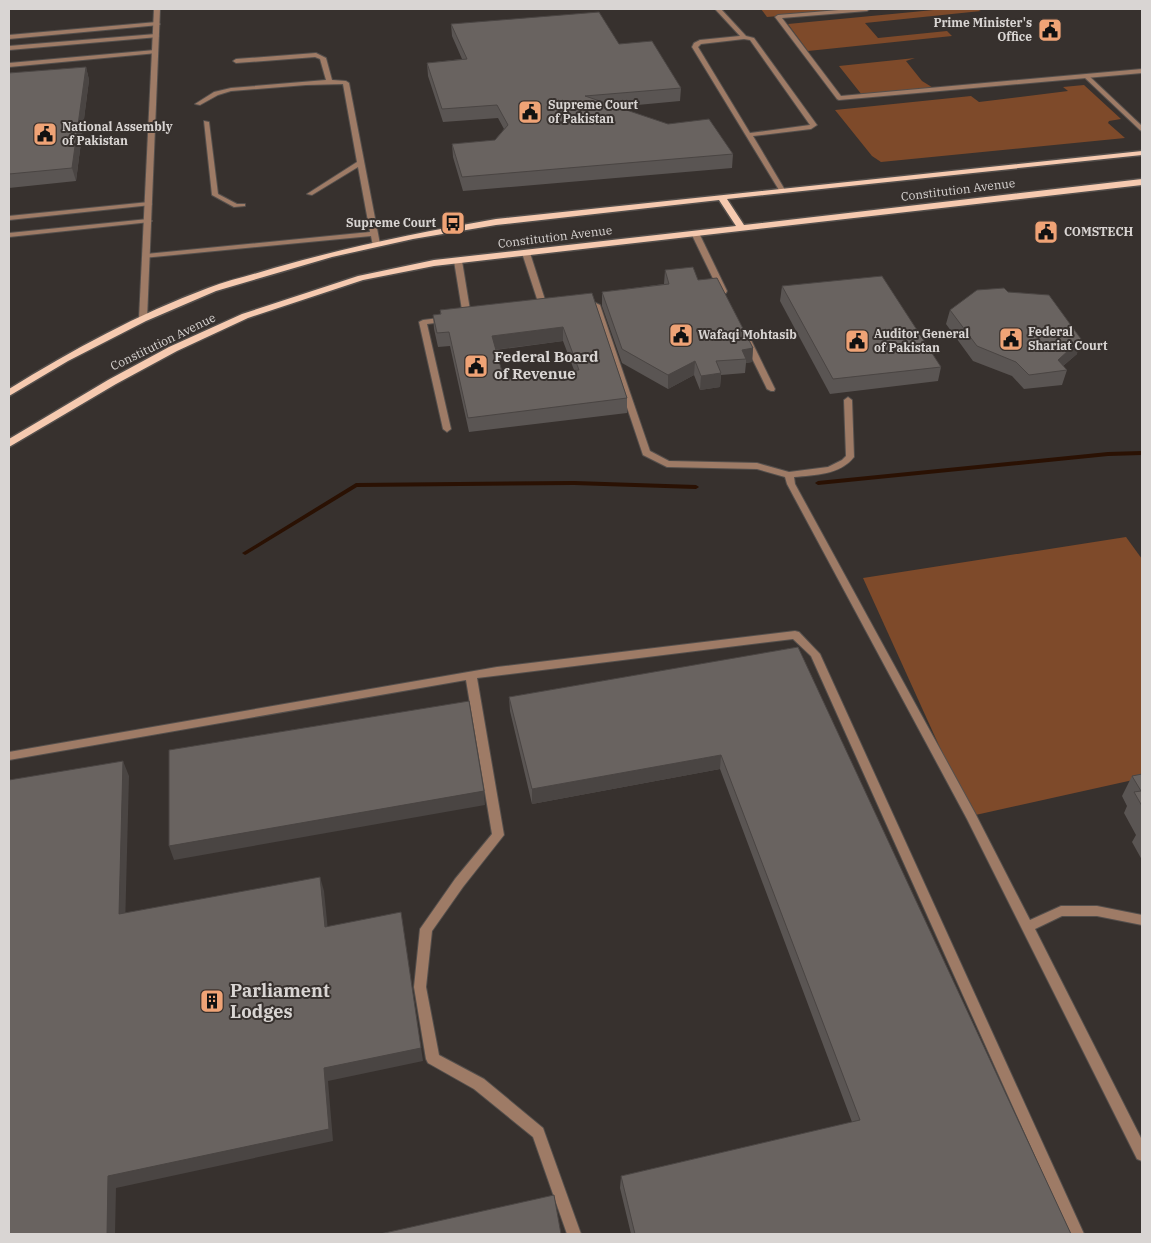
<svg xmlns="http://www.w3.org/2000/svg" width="1151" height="1243" font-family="'IBM Plex Serif',serif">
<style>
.green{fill:#7e4a2a}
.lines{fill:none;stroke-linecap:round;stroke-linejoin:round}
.stream{fill:#2a1103;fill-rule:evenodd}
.lane-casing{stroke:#544f4c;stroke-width:2}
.street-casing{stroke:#544f4c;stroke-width:2}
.primary-casing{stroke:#544f4c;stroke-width:3}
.lane{fill:#9e7b66;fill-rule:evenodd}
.street{fill:#9e7b66;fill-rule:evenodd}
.primary{fill:#f6cab0;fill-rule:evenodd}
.wall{fill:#5a5553;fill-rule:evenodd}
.shaded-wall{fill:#4a4543}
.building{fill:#696360;stroke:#4a4543;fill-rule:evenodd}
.labels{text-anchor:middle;stroke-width:4;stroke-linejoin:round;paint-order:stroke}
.far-poi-label{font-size:12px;font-weight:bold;fill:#d9d5d3;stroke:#37312e;text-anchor:start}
.far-street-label{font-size:12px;fill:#d9d5d3;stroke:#37312e}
.poi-label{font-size:15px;font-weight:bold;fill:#d9d5d3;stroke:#37312e;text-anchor:start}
.near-poi-label{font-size:18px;font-weight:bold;fill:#d9d5d3;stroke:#37312e;text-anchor:start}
</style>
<rect width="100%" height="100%" fill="#37312e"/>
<!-- green -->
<g class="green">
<polygon points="761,9 858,9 767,17"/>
<polygon points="944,9 976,9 981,11 865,23 878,38 947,31 952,36 808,51 788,24"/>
<polygon points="915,58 906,61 922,81 935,89 862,95 839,66"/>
<polygon points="1084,85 1121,119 1109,121 1108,123 1125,138 881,162 872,156 835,110 971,96 979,102 1068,91 1063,87"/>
<polygon points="1126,537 1142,559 1142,778 971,816 863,578"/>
</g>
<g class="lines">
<!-- stream -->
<g class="stream">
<polygon points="1142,451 1142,455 1108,456 818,485 815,483 818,481 1108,452"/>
<polygon points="574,481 696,485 699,487 696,489 574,485 357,487 247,554 245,555 242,553 356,483"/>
</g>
<!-- lane casing -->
<g class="lane-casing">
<g id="lane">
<path d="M 715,9 L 721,9 L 746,36 L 754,38 L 817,125 L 811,129 L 753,136 L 785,190 L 784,191 L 779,190 L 692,47 L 694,43 L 700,40 L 740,36 ZM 744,39 L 750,40 L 810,125 L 750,133 L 698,47 L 701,44 Z"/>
<polygon points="157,22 160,24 159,25 9,39 9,35"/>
<polygon points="156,34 159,36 158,37 9,50 9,46"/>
<polygon points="155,50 157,51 157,53 9,67 9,63"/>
<polygon points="316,53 326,58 332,80 346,81 349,83 380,244 379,246 373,246 371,236 143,258 143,254 146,254 370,232 358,167 312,195 307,194 357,162 343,84 306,85 231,91 218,95 200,105 195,104 214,92 231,88 326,80 320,59 315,57 236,63 233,61 236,59"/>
<polygon points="1084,75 1088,75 1142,126 1142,131 1140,130 1084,77"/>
<polygon points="204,121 209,122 218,194 237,204 245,204 245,206 234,207 212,195"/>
<polygon points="149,202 152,204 151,205 9,220 9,216"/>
<polygon points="148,219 152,221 150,222 9,237 9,233"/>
<polygon points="692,231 699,233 727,291 726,293 720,293 719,291 691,233"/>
<polygon points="523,251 530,253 547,306 546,308 538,309 534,307 539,305 522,253"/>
<polygon points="455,259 461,259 462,261 471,316 467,318 463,316 454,261"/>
<path d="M 581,299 L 587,299 L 600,305 L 650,451 L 669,461 L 757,463 L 789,472 L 828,467 L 842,460 L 846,456 L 844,400 L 848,397 L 852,400 L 854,457 C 840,475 815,475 794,477 L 795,484 L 975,813 L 1030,920 L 1061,906 L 1097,906 L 1142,915 L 1142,925 L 1097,916 L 1062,916 L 1035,929 L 1142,1140 L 1142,1161 L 1137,1159 L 967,819 L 787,484 L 785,477 L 757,469 L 667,467 L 643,455 L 593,306 L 581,303 Z"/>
<polygon points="447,317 451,319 450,321 427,324 451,429 447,432 443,429 419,322 423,320"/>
<polygon points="745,340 751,340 752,342 775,389 774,391 771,391 767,389 744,342"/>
</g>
</g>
<!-- street casing -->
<g class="street-casing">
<g id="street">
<polygon points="154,9 160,9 147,319 143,321 139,319"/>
<polygon points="851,9 870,9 867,11 782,18 841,96 1142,69 1142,73 839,100 837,99 775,17 778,15"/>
<polygon points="795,631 799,632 820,654 1084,1234 1070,1234 811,656 793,639 477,678 504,835 463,887 432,931 426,987 439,1055 484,1079 543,1128 581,1234 567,1234 533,1137 474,1089 428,1063 426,1059 414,987 420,929 455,879 492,834 466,680 9,760 9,752 497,667"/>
</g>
</g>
<!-- primary casing -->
<g class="primary-casing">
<path id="primary" d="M 1142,151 L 1142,155 L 727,199 L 744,225 L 1142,179 L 1142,185 L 434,266 L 363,280 L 248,318 L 177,351 L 116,384 L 9,447 L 9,439 L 108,380 L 169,347 L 242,314 L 358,276 L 434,260 L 736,226 L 719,200 L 496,225 L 413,239 L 332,257 L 216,291 L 146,321 L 68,361 L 9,396 L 9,389 C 72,350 138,314 208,288 C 229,280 252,275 274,268 C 347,247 421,232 496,219 Z"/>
</g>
<!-- lane -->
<use href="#lane" class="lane"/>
<!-- street -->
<use href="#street" class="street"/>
<!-- primary -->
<use href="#primary" class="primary"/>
</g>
<!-- wall -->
<g class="wall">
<polygon points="451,24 619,44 681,88 680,101 616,107 733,154 732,168 463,191 453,157 452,144 495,140 504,129 498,118 443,122 428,76 427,63 462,59 452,36"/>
<polygon points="86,67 89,80 76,181 9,188 9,73"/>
<polygon points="665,270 698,280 753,348 752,362 746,363 745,373 721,375 720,387 700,390 694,375 668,389 622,363 602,306 602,292 664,284"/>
<polygon points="782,286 941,367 938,381 830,394 780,301"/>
<path d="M 592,293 L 627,398 L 627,413 L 469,432 L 450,346 L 438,347 L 434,329 L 433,315 L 440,314 L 440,310 ZM 563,341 L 574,370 L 504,379 L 496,350 Z"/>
<polygon points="950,310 1077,354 1063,366 1067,370 1062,385 1024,389 1012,376 973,361 946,324"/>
<polygon points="798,647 1071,1234 631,1234 620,1188 621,1176 852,1122 720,769 532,804 510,711 509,697"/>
<polygon points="1142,774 1142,860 1132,842 1136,835 1124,813 1127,806 1122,796 1132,776"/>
</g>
<!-- shaded-wall -->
<g class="shaded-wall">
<polygon points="86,67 89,80 76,181 72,168"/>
<polygon points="563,327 563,341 493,350 492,336"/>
<polygon points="1081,339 1077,354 1057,371 1058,360"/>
<polygon points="753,348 752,362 746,363 746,359 742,350"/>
<polygon points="695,361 694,375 668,389 668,375"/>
<polygon points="721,373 720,387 700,390 701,376"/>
<polygon points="721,755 720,769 532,804 532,789"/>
<polygon points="123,761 129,776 125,928 119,914"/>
<polygon points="484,791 485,805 174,860 169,846"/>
<polygon points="320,877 324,891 329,941 325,927"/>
<polygon points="401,912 423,1061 328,1081 333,1141 116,1188 115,1234 107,1234 108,1176 324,1068"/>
</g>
<!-- building -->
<g class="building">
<polygon points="599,12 619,44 652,41 681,88 585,96 668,124 709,119 733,154 462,177 452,144 495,140 508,125 497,105 442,109 427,63 467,59 451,24"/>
<polygon points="86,67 72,168 9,174 9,73"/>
<polygon points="693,267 698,280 717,278 753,348 742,350 746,359 716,361 721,373 701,376 695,361 668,375 622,349 602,292 669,284 665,270"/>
<polygon points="882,276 941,367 833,379 782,286"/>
<polygon points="1004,288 1008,292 1049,295 1081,339 1058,360 1067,370 1029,375 1016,362 977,346 950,310 977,290"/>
<path d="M 592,293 L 627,398 L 468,418 L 449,332 L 437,333 L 433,315 L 441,314 L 440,310 ZM 563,327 L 579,370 L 504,379 L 492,336 Z"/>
<polygon points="798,647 1071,1234 635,1234 621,1176 860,1120 721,755 532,789 509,697"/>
<polygon points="469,701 484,791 169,846 169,750"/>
<polygon points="123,761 119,914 320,877 325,927 401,912 421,1048 324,1068 329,1129 108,1176 107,1234 9,1234 9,780"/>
<polygon points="1142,774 1142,806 1134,792 1141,791 1132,776"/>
<polygon points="554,1195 561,1234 380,1234"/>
</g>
<!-- icons -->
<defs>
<g id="civic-square" transform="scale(1.25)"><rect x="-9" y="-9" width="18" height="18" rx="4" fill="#efa376" stroke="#37312e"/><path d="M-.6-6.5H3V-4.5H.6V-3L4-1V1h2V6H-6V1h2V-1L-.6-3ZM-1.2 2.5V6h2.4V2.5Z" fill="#111"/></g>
<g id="bus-square" transform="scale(1.25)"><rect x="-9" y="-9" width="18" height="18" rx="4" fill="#efa376" stroke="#37312e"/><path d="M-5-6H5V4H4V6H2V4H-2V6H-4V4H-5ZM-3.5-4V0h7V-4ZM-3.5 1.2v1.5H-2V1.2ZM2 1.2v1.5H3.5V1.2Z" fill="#111"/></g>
<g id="building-square" transform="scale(1.25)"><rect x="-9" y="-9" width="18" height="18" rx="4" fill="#efa376" stroke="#37312e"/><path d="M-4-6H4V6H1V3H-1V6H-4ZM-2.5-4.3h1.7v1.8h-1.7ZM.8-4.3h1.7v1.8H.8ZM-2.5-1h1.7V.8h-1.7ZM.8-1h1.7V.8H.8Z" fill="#111"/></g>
</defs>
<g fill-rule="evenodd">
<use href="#civic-square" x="1050" y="30"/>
<use href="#civic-square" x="530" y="112"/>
<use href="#civic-square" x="45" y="134"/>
<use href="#bus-square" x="453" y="223"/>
<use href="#civic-square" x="1046" y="232"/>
<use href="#civic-square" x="681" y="335"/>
<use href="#civic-square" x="1011" y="339"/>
<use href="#civic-square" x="857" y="341"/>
<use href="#civic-square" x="476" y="366"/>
<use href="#building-square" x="212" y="1001"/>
</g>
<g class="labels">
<!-- far-poi labels -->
<g class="far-poi-label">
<text x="1032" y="27" text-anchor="end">Prime Minister's<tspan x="1032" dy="14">Office</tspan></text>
<text x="548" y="109">Supreme Court<tspan x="548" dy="14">of Pakistan</tspan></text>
<text x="62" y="131">National Assembly<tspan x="62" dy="14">of Pakistan</tspan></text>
<text x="436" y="227" text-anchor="end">Supreme Court</text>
<text x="1064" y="236">COMSTECH</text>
<text x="1028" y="336">Federal<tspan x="1028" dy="14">Shariat Court</tspan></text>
<text x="874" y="338">Auditor General<tspan x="874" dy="14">of Pakistan</tspan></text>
<text x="698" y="339">Wafaqi Mohtasib</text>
</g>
<!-- far-street labels -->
<g class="far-street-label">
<text transform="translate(958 190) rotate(-7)" y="4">Constitution Avenue</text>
<text transform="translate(555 237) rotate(-7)" y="4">Constitution Avenue</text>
<text transform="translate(163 342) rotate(-26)" y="4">Constitution Avenue</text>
</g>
<!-- poi labels -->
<g class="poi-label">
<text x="494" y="362">Federal Board<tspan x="494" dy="17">of Revenue</tspan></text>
</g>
<!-- near-poi labels -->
<g class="near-poi-label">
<text x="230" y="997">Parliament<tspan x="230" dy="21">Lodges</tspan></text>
</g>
</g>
<!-- border -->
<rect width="1151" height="1243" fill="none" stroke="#d9d5d3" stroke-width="20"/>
</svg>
